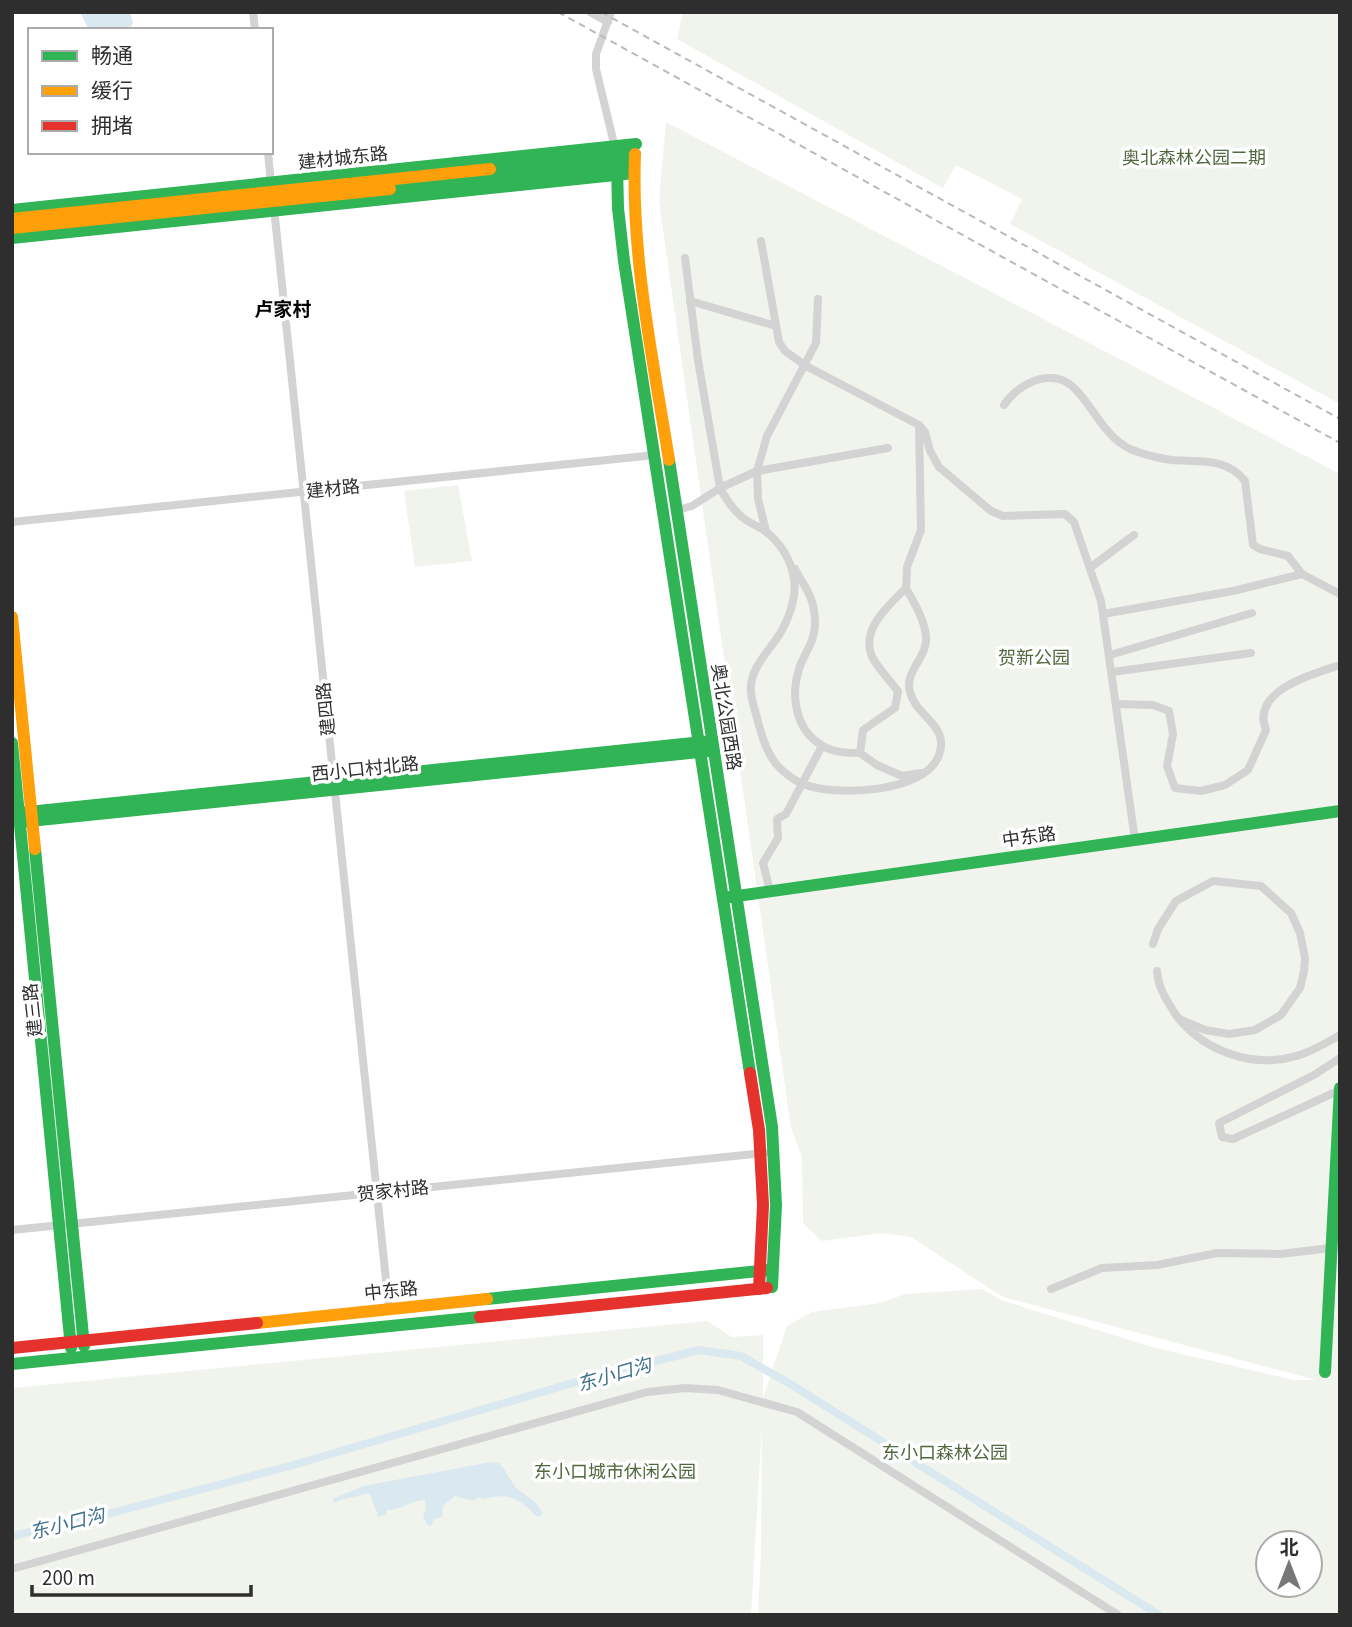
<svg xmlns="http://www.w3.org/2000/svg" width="1352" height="1627" font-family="'Source Sans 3','Noto Sans SC',sans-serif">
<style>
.green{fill:#f1f4ec;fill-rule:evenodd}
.water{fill:#dae8f0}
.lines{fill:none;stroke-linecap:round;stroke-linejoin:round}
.canal{stroke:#dae8f0;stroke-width:8}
.street{stroke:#d3d3d3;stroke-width:8}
.fast{stroke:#30b455;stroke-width:12}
.slow{stroke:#ff9f0a;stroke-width:12}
.jam{stroke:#e5322d;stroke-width:12}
.rail{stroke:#bababa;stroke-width:2;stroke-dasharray:7 5;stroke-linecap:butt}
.labels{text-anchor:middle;stroke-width:7;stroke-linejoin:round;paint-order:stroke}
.street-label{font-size:18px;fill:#2e2e2e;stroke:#fff}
.park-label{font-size:18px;fill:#52683e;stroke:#fff}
.neighbourhood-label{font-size:19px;font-weight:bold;fill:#000;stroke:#fff}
.water-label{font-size:19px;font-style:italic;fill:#40718d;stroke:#fff}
</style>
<rect width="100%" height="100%" fill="#fff"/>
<!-- green -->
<g class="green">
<polygon points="683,12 1340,12 1340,404 1010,224 1022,199 956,165 943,188 677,39"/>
<path d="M 666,122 L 1340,474 L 1340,1615 L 758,1615 L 761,1552 L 762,1424 L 751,1615 L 12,1615 L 12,1388 L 707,1321 L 732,1337 L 763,1335 L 763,1398 L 787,1326 L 812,1312 L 880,1303 L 905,1294 L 982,1289 L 1001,1300 L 1152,1347 L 1294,1380 L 1316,1380 L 1003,1297 L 911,1237 L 882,1233 L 822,1241 L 803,1223 L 802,1157 L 791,1128 L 659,201 ZM 1268,1543 L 1310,1543 L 1310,1585 L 1268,1585 Z"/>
<polygon points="458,485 472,561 415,567 404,491"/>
</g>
<!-- water -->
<g class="water">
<polygon points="80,12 130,12 133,23 129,30 89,30"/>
<path d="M 491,1462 L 499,1463 L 504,1469 L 515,1487 L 535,1502 L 543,1513 L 539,1517 L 535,1515 C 518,1498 508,1492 484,1499 L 479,1497 L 474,1501 L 455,1496 L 443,1506 L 442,1517 L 434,1519 L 431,1526 L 427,1525 L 423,1515 L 426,1509 L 425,1500 C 411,1500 400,1511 387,1510 L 386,1515 L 377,1517 L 378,1513 C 372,1507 374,1498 368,1493 C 356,1498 346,1497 334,1503 L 333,1499 L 363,1486 Z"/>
</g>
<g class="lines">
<!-- canal -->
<polyline class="canal" points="12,1536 81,1521 290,1466 593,1377 699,1350 741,1356 792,1385 1159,1615"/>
<!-- street -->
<g class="street">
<polyline points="253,12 255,30"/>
<polyline points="590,12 608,22"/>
<polyline points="611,12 596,54 596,69 615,148"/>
<polyline points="268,152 271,185"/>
<polyline points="274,208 389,1309"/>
<polyline points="761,241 779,342 785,351 806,366 919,425 925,432 930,451 939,467 991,511 1003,516 1065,514 1074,522 1101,601 1135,840"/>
<path d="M 685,258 L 698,360 L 720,488 C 726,499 732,509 742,517 C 749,523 758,526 765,531 C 780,542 792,561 794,580 C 797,597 788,621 779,635 C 768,652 749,670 751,691 C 751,701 756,712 758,722 C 762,736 767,754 777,765 C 783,772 795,781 803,784 C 835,797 926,793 939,755 C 950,725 916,717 910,692 C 904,671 928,657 926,637 C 925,620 914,603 906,588"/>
<polyline points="690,301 776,326"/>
<path d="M 1004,405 C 1016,388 1037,374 1059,379 C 1086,386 1097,433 1130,449 C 1142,454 1158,458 1171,460 C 1198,462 1227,457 1245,481 L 1253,545 L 1260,549 L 1288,556 L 1302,574 L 1340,594"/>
<path d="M 919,425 L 921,530 L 907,567 L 906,588 C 889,605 862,628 871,654 C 874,664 891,682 898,691 L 895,708 L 863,730 L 860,753 L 877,765 L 902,776 L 921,773"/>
<polyline points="677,510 692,506 720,488 757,471 888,448"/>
<polyline points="12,522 655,455"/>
<polyline points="766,531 758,499 757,471 767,436 816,343 818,299"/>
<polyline points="1091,567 1134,535"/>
<path d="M 795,569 C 806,590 815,597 815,624 C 815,642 804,653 799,669 C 790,697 796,731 823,746 C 835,753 848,753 860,753"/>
<polyline points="1103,614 1233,591 1302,574"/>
<polyline points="1110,655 1252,613"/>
<polyline points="1112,672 1251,653"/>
<path d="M 1117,704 L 1153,705 L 1169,711 L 1173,734 L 1167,766 L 1175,788 L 1201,791 L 1225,785 L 1248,770 L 1266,730 C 1250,691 1312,674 1340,665"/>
<polyline points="770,891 763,863 778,838 777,819 786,814 822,746"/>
<polyline points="1153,944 1158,929 1176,901 1213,881 1261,886 1291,913 1300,933 1305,958 1304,971 1300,988 1281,1015 1255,1030 1229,1034 1205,1030 1179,1019"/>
<path d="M 1157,971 C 1158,988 1167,1001 1176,1015 C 1203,1051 1253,1069 1296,1056 C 1312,1052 1326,1043 1340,1035"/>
<polyline points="1340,1090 1233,1139 1222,1137 1219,1123 1314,1075 1340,1058"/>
<polyline points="12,1230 765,1153"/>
<polyline points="1051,1289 1102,1268 1157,1265 1217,1253 1280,1254 1331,1248"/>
<polyline points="12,1569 647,1392 685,1388 718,1390 797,1412 1118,1615"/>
</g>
<!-- fast -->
<g class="fast">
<polyline points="617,165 618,208 624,261 750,1073"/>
<polyline points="490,169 635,154"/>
<polyline points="390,189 634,163"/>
<polyline points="12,210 636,144"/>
<polyline points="12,238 634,173"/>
<polyline points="669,460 772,1127 776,1205 772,1287"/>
<polyline points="12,743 71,1348"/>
<polyline points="19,813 712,741"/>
<polyline points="20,822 709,751"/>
<polyline points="35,849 84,1346"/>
<polyline points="723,898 1340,811"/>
<polyline points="487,1299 769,1270"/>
<polyline points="12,1364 480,1317"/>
<polyline points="1325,1372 1340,1088"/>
</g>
<!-- slow -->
<g class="slow">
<path d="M 635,154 C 631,257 653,359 669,460"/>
<polyline points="12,219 490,169"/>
<polyline points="12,228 390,189"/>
<polyline points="12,617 35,849"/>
<polyline points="257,1323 487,1299"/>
</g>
<!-- jam -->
<g class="jam">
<polyline points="750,1073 759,1130 763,1205 759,1289"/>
<polyline points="480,1317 767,1288"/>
<polyline points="12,1348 257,1323"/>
</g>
<!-- rail -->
<g class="rail">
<polyline points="558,12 1340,443"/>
<polyline points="601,12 1340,419"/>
</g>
</g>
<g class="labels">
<!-- street labels -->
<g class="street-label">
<text transform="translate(343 158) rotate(-6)" y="6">建材城东路</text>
<text transform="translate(333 489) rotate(-6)" y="6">建材路</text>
<text transform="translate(326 709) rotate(-96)" y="6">建四路</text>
<text transform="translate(726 717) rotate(81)" y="6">奥北公园西路</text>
<text transform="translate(365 769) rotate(-6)" y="6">西小口村北路</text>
<text transform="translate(1029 837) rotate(-8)" y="6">中东路</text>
<text transform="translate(33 1010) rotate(-96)" y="6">建三路</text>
<text transform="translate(393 1191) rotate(-6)" y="6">贺家村路</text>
<text transform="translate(391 1291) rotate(-6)" y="6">中东路</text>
</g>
<!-- park labels -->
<g class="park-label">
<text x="1194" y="164">奥北森林公园二期</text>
<text x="1034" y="664">贺新公园</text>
<text x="945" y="1459">东小口森林公园</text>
<text x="615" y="1478">东小口城市休闲公园</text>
</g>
<!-- neighbourhood labels -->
<g class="neighbourhood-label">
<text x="283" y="316">卢家村</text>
</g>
<!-- water labels -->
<g class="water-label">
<text transform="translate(614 1374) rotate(-16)" y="7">东小口沟</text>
<text transform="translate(67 1523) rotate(-14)" y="7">东小口沟</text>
</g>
</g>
<!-- border -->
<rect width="1352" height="1627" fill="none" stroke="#2e2e2e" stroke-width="28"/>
<!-- legend -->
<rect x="28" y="28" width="245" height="126" fill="#ffffff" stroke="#ababab" stroke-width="2"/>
<rect x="42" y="51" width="35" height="10" fill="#30b455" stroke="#ababab" stroke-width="2"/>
<text x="91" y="63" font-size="21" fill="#2e2e2e">畅通</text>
<rect x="42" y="86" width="35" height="10" fill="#ff9f0a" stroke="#ababab" stroke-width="2"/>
<text x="91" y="98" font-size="21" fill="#2e2e2e">缓行</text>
<rect x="42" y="121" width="35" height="10" fill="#e5322d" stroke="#ababab" stroke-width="2"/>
<text x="91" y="133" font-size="21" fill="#2e2e2e">拥堵</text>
<!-- north arrow -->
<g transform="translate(1289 1564)"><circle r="33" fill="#ffffff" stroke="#ababab" stroke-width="2"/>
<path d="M0-5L12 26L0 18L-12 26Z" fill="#777777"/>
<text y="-10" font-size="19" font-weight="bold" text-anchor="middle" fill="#2e2e2e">北</text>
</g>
<!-- scale -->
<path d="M32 1585v10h219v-10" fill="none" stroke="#2e2e2e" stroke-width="3.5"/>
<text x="42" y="1585" font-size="21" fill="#2e2e2e" stroke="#ffffff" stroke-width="5" paint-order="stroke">200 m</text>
</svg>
